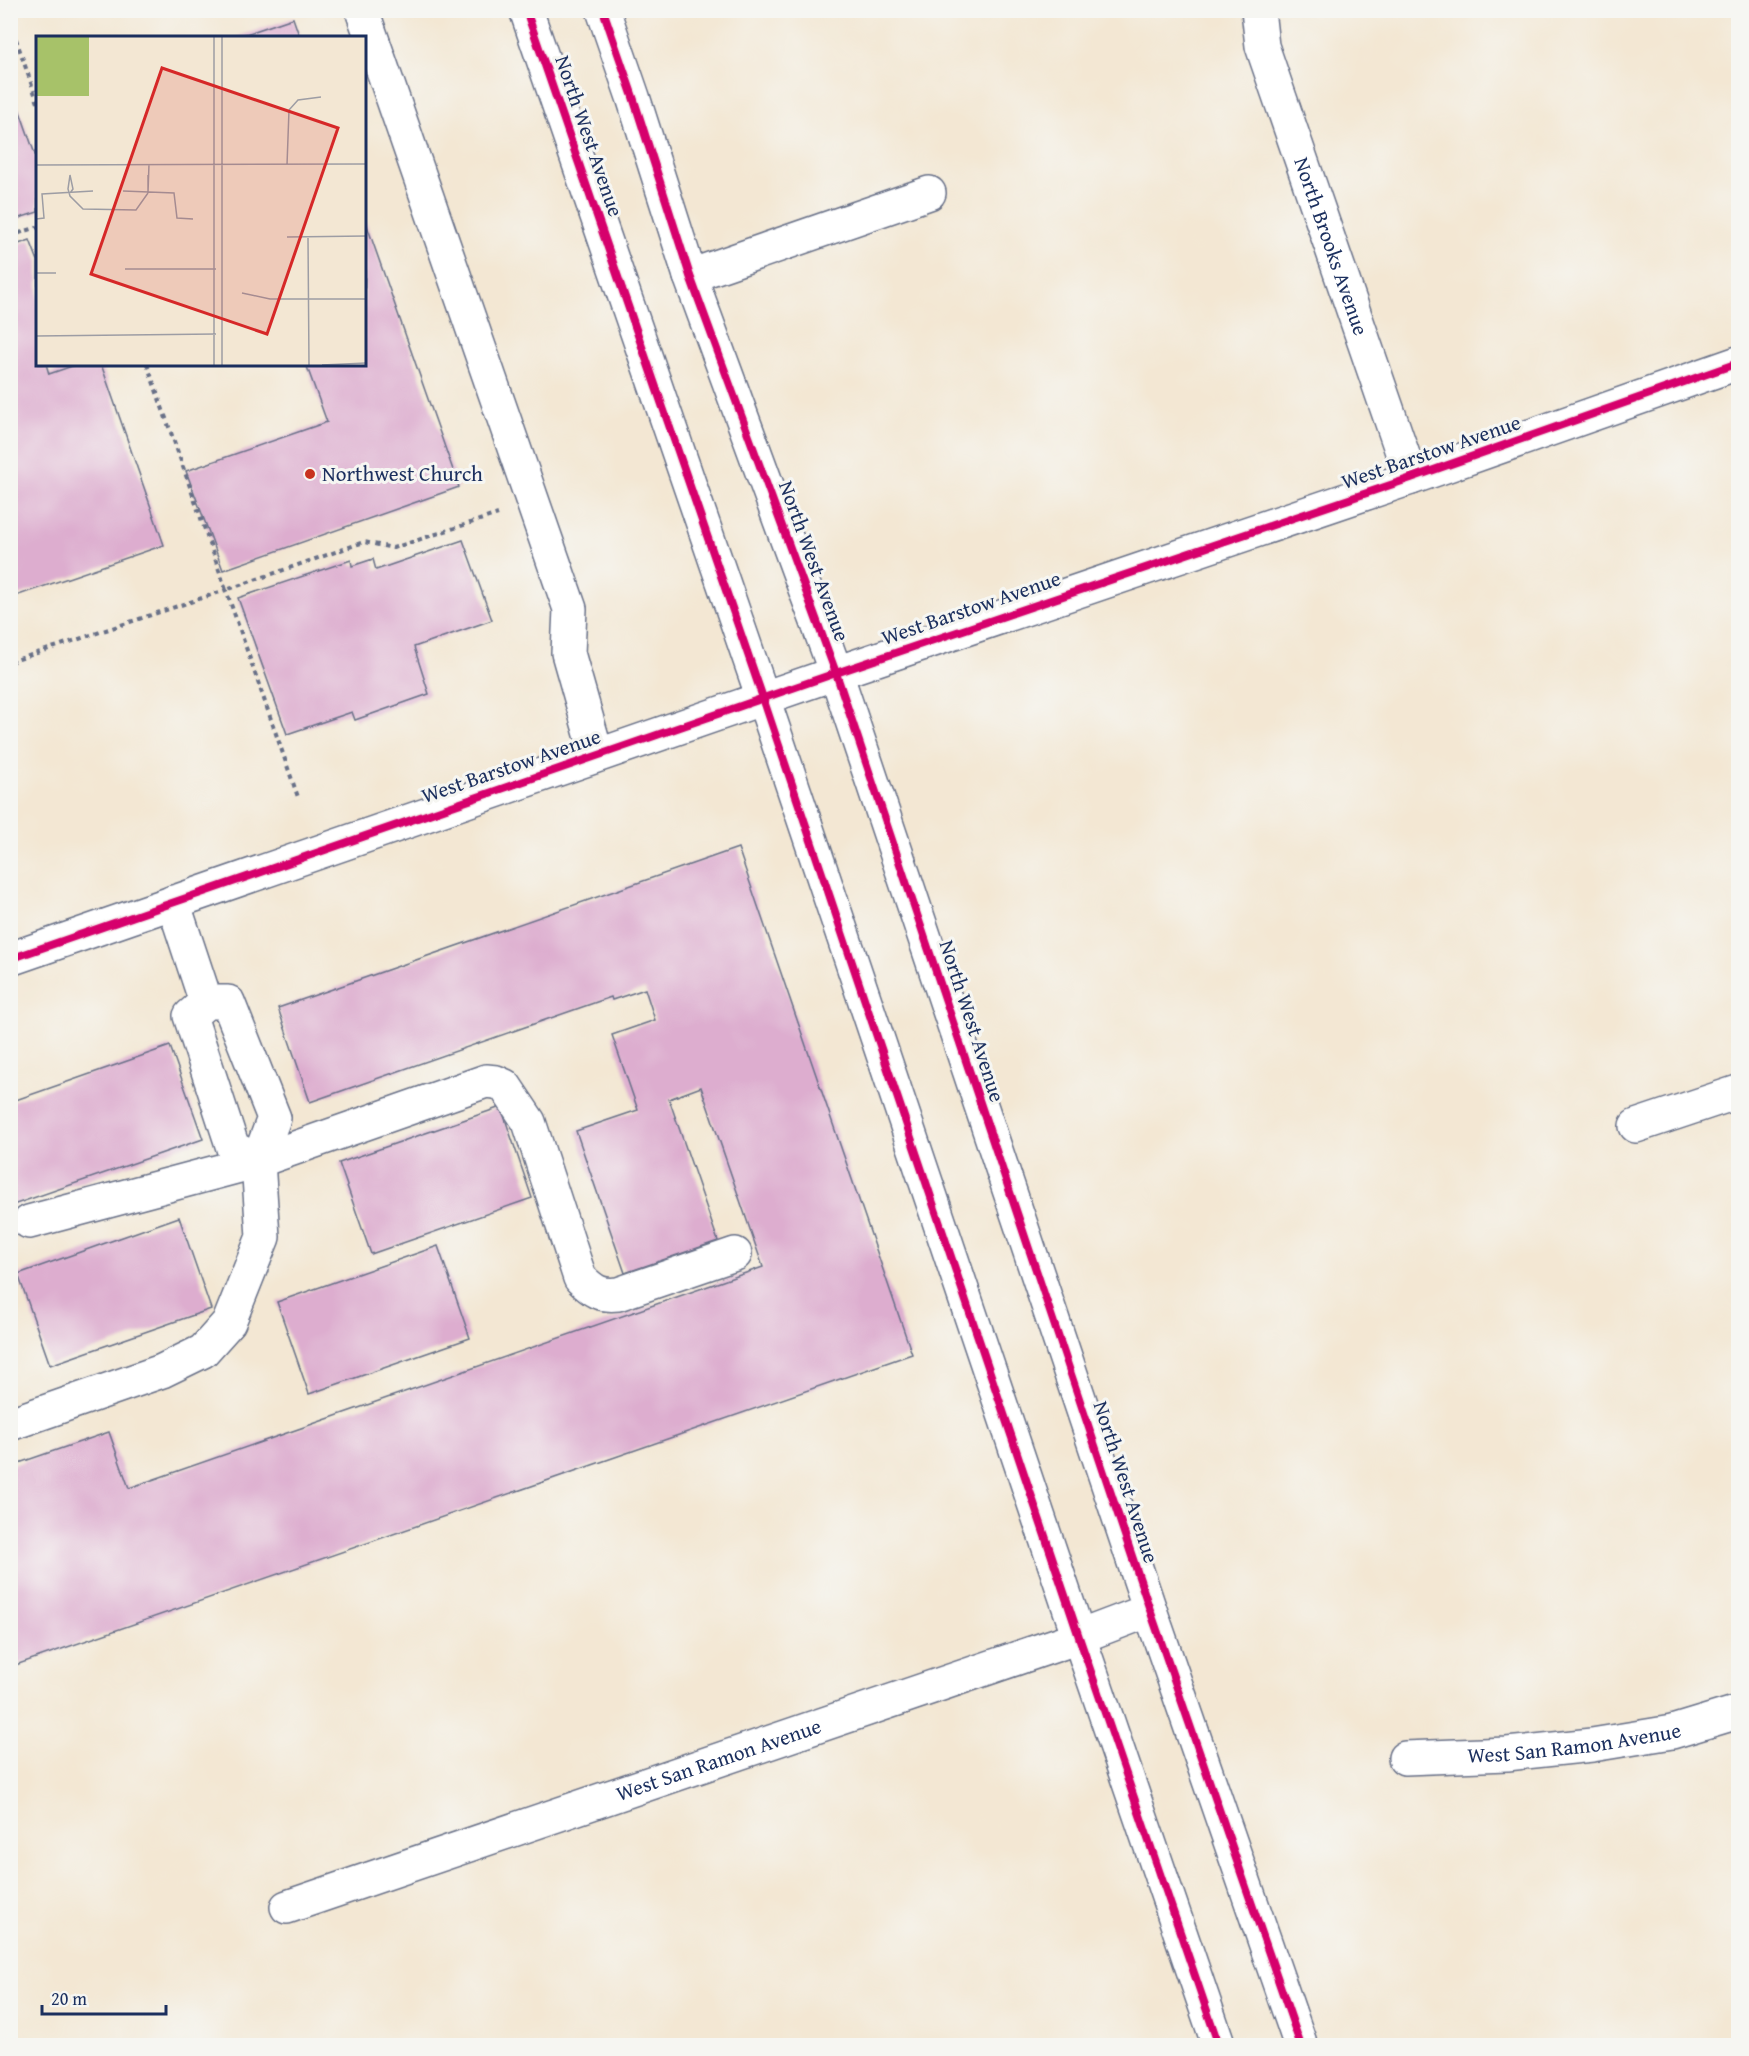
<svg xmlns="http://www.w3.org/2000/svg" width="1749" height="2056" font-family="'Gentium Book Plus',serif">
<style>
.building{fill:#ddadcf}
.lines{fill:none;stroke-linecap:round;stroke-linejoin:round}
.minor-casing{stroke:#676f87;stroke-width:36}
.major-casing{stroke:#676f87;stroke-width:36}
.path{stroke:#676f87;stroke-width:4;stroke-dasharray:4.5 4.5;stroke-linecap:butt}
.minor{stroke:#fff;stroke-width:33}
.major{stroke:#fff;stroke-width:33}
.cycleway-casing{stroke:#f6f6f2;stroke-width:11}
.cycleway{stroke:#d6006c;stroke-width:8}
.poi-dot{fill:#c8321e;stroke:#f6f6f2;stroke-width:2}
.labels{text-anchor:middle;stroke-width:6;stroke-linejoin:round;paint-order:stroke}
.street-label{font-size:21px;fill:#1b2f5e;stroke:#f6f6f2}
.poi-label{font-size:21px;fill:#1b2f5e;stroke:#f6f6f2;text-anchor:start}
.inset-road{fill:none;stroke:#9d9da4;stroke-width:1.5}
.view{fill:#d62828;fill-opacity:0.15;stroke:#d62828;stroke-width:3}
.inset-edge{fill:none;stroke:#1b2f5e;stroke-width:3}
</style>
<rect width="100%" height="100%" fill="#f6f6f2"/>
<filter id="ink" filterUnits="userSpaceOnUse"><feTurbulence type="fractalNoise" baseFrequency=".0167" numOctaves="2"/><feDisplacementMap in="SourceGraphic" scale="12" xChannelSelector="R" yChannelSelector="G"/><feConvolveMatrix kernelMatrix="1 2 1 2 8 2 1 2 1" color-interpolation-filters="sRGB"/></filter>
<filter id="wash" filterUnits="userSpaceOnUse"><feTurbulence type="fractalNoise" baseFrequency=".008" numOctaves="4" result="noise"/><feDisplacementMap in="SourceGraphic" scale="24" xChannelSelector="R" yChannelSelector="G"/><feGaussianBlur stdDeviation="1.35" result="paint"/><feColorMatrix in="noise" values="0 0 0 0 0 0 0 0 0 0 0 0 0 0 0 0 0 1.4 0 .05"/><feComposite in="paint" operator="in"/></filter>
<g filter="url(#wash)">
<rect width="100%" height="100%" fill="#f3e7d3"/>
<g id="blocks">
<!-- building -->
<g class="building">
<polygon points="293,18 300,38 237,38 237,37"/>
<polygon points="10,83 38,163 38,212 10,221"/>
<polygon points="365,220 459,487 223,570 186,471 327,422 306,364 364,364"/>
<polygon points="30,240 38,261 38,364 46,364 49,374 78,364 101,364 164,545 10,598 10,247"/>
<polygon points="463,540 492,620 414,647 429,694 355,720 352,712 287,734 238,598 351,560 352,566 373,559 376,570"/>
<polygon points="738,848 912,1354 10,1667 10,1466 109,1432 129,1488 763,1267 701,1087 669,1099 718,1241 625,1273 576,1131 638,1110 612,1035 655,1020 645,989 612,1000 611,997 310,1102 278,1008"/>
<polygon points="170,1046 203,1139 10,1206 10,1102"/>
<polygon points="501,1107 532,1198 371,1254 339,1163"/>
<polygon points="179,1217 211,1309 50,1365 18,1274"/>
<polygon points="438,1246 470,1338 309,1394 277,1302"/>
</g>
</g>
</g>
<g filter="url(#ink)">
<use href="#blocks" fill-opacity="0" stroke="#676f87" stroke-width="1.5"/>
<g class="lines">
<!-- minor casing -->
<g class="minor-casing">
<g id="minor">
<polyline points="362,10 570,609 568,653 597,755"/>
<path id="s1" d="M 1258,10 L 1262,46 L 1411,478"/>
<polyline points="690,276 929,193"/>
<polyline points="173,902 206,1002"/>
<polyline points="10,959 836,673 1411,478 1738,363"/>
<polygon points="206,1002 228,1002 274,1118 258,1161 233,1148 190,1016"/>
<polyline points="1636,1126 1738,1092"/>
<path d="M 29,1222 L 258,1161 L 486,1081 L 496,1082 L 505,1086 L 529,1122 L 580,1278 C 593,1291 600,1296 618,1294 L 735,1254"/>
<polyline points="10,1424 162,1371 203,1351 229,1322 263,1237 258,1161"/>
<path id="s2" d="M 1405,1758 L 1507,1754 L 1592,1745 L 1672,1732 L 1738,1712"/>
<path id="s3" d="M 287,1907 L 1079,1637 L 1150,1610"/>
</g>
</g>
<!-- major casing -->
<g class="major-casing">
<g id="major">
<polyline points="526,10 763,698 1079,1637 1219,2046"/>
<polyline points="603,10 633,97 690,276 836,673 1150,1610 1301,2046"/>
</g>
</g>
<!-- path -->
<g class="path">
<polyline points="10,22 38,103"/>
<polyline points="10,236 38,227"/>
<polyline points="147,364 226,590 364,542 393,548 498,514"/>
<polyline points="10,662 226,590 298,797"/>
</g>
<!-- minor -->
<use href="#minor" class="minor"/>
<!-- major -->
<use href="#major" class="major"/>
<!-- cycleway casing -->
<g class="cycleway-casing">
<g id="cycleway">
<polyline points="526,10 763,698 1079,1637 1219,2046"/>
<polyline points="603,10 633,97 690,276 836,673 1150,1610 1301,2046"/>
<polyline points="10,959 836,673 1411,478 1738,363"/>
</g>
</g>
<!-- cycleway -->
<use href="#cycleway" class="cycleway"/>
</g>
</g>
<!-- markers -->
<circle class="poi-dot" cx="310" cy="474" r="6"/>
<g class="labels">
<!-- street labels -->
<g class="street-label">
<text transform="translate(589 136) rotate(71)" y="7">North West Avenue</text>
<text dy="7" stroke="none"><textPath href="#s1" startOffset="248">North Brooks Avenue</textPath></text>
<text transform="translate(1431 452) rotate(-19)" y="7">West Barstow Avenue</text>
<text transform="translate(814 561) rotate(70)" y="7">North West Avenue</text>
<text transform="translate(971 608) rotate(-19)" y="7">West Barstow Avenue</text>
<text transform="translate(511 766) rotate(-19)" y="7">West Barstow Avenue</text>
<text transform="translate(972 1021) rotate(72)" y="7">North West Avenue</text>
<text transform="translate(1126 1482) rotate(72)" y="7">North West Avenue</text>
<text dy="7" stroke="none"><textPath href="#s2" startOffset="170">West San Ramon Avenue</textPath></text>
<text dy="7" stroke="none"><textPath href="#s3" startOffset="456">West San Ramon Avenue</textPath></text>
</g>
<!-- poi labels -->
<g class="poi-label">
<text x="322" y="481">Northwest Church</text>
</g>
</g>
<!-- overview -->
<g transform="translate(36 36)">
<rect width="330" height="330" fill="#f3e7d3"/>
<path d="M 0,1 L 53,1 L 53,60 L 0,60 Z" fill="#a7c269"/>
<path class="inset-road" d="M 0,129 L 330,128M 251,129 L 253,74 L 262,64 L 285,61M 112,139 L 112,157 L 113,128M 87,155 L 138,157 L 141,182 L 157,183M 34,157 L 37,153 L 34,139 L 32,153 L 34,160 L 47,173 L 100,174 L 112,157M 0,183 L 8,182 L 6,158 L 57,155M 251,201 L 330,200M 272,202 L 273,329M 89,233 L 180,233M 0,237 L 20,237M 206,257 L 234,263 L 330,263M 0,300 L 180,298M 178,329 L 178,1M 186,329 L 186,1M 286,329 L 330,327"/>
<path class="view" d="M 126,32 L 302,92 L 231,298 L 55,238 Z"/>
<rect width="330" height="330" class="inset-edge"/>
</g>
<!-- margin -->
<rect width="1749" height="2056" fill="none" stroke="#f6f6f2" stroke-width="36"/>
<!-- scale -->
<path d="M42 2005v9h124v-9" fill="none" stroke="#1b2f5e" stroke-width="3"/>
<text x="51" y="2005" font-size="18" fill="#1b2f5e" stroke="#f6f6f2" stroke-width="4.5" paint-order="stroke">20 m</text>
</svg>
